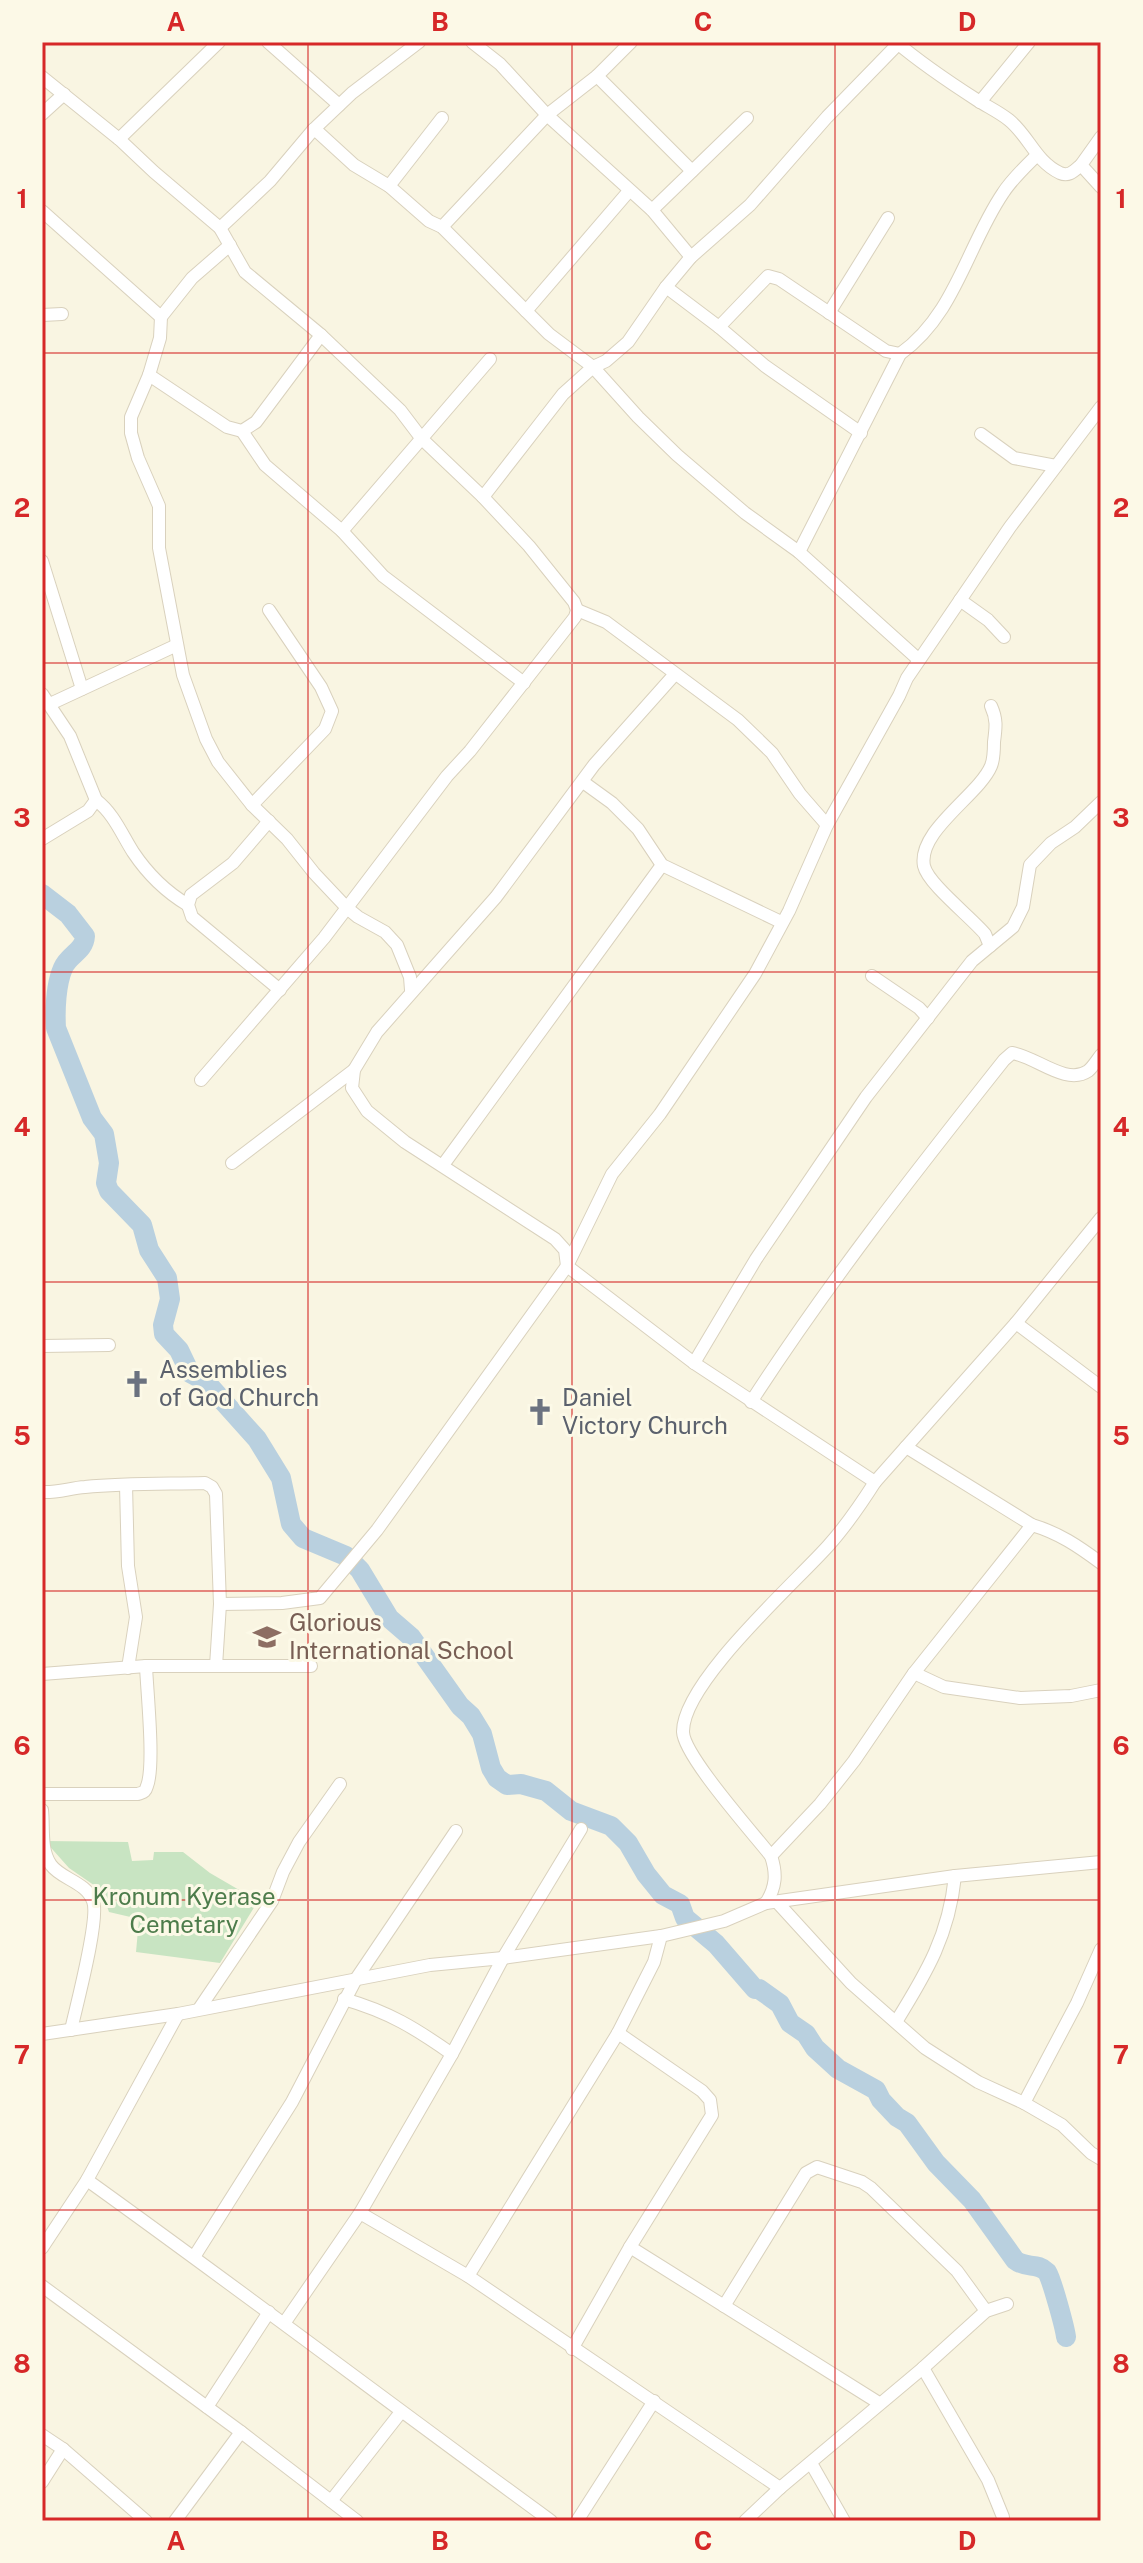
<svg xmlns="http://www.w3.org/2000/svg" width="1143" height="2563" font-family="'Public Sans',sans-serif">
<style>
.green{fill:#c8e4c2}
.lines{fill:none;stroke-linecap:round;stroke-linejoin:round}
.river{stroke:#b9d0df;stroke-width:20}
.minor-casing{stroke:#d9d1bd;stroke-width:14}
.minor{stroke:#fff;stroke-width:12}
.grid{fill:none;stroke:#d62828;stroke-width:2;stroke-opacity:0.55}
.labels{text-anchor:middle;stroke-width:6;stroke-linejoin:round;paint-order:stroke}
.worship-label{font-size:24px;fill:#5b616d;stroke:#fcf9e7;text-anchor:start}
.education-label{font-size:24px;fill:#785e54;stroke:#fcf9e7;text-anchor:start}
.park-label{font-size:24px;fill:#4d7c4b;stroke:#fcf9e7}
.neatline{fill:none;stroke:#d62828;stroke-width:3}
.grid-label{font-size:26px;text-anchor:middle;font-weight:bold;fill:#d62828}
</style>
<rect width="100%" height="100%" fill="#f9f5e2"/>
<!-- green -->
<polygon class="green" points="45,1841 128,1842 132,1861 153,1860 154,1852 183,1852 210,1873 258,1901 220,1963 136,1952 139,1919 109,1912 101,1890 69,1868"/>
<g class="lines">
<!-- river -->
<path class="river" d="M 42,894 L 68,914 L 85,936 C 84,952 69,954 63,968 C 56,984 55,1010 56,1028 L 92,1118 L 104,1134 L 109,1163 L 106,1183 L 109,1191 L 142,1225 L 149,1250 L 167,1278 L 170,1299 L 163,1325 L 164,1334 L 179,1350 L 190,1373 L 205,1381 L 257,1439 L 281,1478 L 291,1524 L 303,1538 L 346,1556 L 360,1570 L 389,1618 L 411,1637 L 460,1706 L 471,1716 L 482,1734 L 491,1768 L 497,1778 L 507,1785 L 521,1784 L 546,1791 L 571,1811 L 611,1826 L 628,1843 L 646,1874 L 663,1895 L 680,1904 L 685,1918 L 716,1944 L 755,1989 L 759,1989 L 780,2004 L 790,2023 L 806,2034 L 815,2048 L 838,2069 L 876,2090 L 881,2100 L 897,2117 L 907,2123 L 936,2163 L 972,2200 L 1015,2260 C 1026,2269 1037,2262 1047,2272 C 1052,2280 1065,2328 1066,2337"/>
<!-- minor casing -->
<g class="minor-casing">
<g id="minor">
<polyline points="268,42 339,105"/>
<polyline points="631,42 597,76 547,115 652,210 691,257"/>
<path d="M 896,42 C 922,64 949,82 977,100 C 988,107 999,112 1009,120 C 1029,136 1035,161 1060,173 C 1069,177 1074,171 1081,165"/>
<polyline points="597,76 692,171"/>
<polyline points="42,77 119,139 154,172 220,228 245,272 321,335 379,390 400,410 422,439 483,497"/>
<polyline points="980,102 1029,42"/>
<polyline points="42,114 64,94"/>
<polyline points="313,130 352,93 419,42"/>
<polyline points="1101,137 1081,165 1101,187"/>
<polyline points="119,139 219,42"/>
<polyline points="389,186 442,118"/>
<polyline points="652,210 747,118"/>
<polyline points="42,211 161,317"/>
<polyline points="442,227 547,115 500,64 472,42"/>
<polyline points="220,228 270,181 313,130 319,133 354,165 389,186 429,221 442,227 549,334 593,367 638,417 677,455 745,513 799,552 919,660"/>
<polyline points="230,245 192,278 161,317 160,338 149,375 131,417 131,433 138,458 159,506 159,548 183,675 206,739 218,762 252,805 287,839 314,873 347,908 358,917 385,932 397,945 410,977 411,990"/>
<polyline points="666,287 719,327 768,276 779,279 886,351 900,354"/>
<polyline points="526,311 629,191"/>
<polyline points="829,313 888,218"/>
<polyline points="42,315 62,314"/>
<polyline points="719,327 765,366 861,433"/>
<polyline points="149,375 227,427 242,431 256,422 321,335"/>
<polyline points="242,431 265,465 342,531 490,359"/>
<polyline points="981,434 1014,458 1056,466"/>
<polyline points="342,531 383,576 524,683"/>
<path d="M 799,552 L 900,354 C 955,315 967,246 1003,193 C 1012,179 1025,167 1036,156"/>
<polyline points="42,561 82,689"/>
<polyline points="960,600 988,620 1004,637"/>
<polyline points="577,610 606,622 738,720 772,753 800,794 827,825"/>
<path d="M 675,674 L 594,765 L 496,897 L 377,1032 L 354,1070 L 352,1088 L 367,1111 L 405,1142 L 555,1239 L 565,1250 L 567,1266 L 694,1363 L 875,1482 C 861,1504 846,1526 828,1546 C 795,1583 682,1683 683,1732 C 684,1756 753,1833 771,1856 C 777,1874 776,1887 766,1903"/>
<polyline points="42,694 70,736 96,800 88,811 42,839"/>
<polyline points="50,704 177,645"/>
<polyline points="583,782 612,803 638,829 662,865 781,922"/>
<path d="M 96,800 C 114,814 121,833 133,852 C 147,873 166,892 188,905"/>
<polyline points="252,805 325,729 332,711 321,687 269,610"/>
<polyline points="269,821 233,863 191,895 188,905 192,917 280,990"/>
<path d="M 990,946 L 985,934 C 972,918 928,884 924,866 C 917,831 979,795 991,766 C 994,759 994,749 994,742 C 996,727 997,719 991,706"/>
<polyline points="872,976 919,1008 928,1018"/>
<polyline points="201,1080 324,938 447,776 470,751 575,617 577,610 574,602 529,546 483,497 563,394 593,367 606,361 628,342 666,287 691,257 750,205 827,117 900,42"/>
<polyline points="232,1163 354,1070"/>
<polyline points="443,1165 662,865"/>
<polyline points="1016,1323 1101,1387"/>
<polyline points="42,1346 109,1345"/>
<polyline points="694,1363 756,1259 866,1097 972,961 1013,927 1023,907 1030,865 1051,843 1075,827 1101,802"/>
<path d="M 751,1402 C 828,1283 916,1171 1004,1060 L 1012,1053 C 1035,1056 1066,1086 1088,1071 C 1093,1067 1097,1060 1101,1055"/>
<path d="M 906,1447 L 1032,1525 C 1059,1533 1078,1546 1101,1563"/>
<polyline points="875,1482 1016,1323 1101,1218"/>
<polyline points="126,1485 128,1566 136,1617 128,1668"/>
<path d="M 42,1492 C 57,1493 70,1488 85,1487 C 125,1483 165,1484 205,1483 L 212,1487 L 216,1494 L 220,1604 L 216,1666"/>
<polyline points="220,1604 282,1603 320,1598 377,1530 567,1266 612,1174 660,1114 755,974 789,911 827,825 899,696 907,678 1010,527 1101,407"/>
<polyline points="914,1673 944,1687 1020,1698 1071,1696 1101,1690"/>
<polyline points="42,1674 146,1666 311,1666"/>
<path d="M 42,1794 L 138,1794 C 143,1792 145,1793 147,1786 C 155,1766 147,1692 146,1666"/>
<path d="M 42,1810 C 44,1827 40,1850 51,1865 C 61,1879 86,1882 93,1901 C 100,1918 76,2007 71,2030"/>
<polyline points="771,1856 820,1804 854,1761 914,1673 1032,1525"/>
<polyline points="777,1902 851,1983 925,2048 978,2082 1024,2103 1062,2125 1091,2153 1101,2159"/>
<path d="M 344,1999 C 389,2012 415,2028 452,2054"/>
<polyline points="199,2009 272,1901 283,1872 299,1842 340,1784"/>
<path d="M 896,2022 C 927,1972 949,1935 955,1876"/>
<polyline points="42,2034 178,2014 430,1965 503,1958 661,1936 724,1921 766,1903 955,1876 1101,1862"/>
<polyline points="1024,2103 1077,2003 1101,1949"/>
<path d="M 87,2180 C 243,2292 396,2408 551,2521"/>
<polyline points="360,2213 468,2276 780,2488"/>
<polyline points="630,2247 879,2403"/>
<polyline points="42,2248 87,2180 178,2014"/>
<polyline points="194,2257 292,2102 356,1979 456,1831"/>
<polyline points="468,2276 618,2033 654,1962 661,1936"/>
<polyline points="42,2286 241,2432 357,2521"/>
<polyline points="724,2306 806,2173 817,2167 862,2182 871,2188 957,2271 986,2311"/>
<polyline points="285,2322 360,2213 452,2054 503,1958 581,1829"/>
<polyline points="572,2349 630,2247 712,2115 710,2100 702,2091 618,2033"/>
<polyline points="923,2368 988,2480 1003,2517"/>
<polyline points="207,2407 269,2312"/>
<polyline points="42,2435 63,2449 146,2521"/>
<polyline points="811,2463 844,2521"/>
<polyline points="42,2482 63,2449"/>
<polyline points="331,2501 401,2412"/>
<polyline points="175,2521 241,2432"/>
<polyline points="577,2521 654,2401"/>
<polyline points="745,2521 780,2488 923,2368 986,2311 1007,2304"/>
</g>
</g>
<!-- minor -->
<use href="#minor" class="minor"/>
</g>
<!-- grid -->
<path class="grid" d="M 308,42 L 308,2521M 572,42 L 572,2521M 835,42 L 835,2521M 42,353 L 1101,353M 42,663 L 1101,663M 42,972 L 1101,972M 42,1282 L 1101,1282M 42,1591 L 1101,1591M 42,1900 L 1101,1900M 42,2210 L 1101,2210"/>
<!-- icons -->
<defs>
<g id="church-bare" transform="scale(2.16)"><path d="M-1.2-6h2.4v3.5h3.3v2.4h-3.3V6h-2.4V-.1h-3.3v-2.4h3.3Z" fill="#6b7280" stroke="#fcf9e7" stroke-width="2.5" paint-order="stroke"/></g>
<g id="school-bare" transform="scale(2.16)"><path d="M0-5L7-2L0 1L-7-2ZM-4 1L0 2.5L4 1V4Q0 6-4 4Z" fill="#8d6e63" stroke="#fcf9e7" stroke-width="2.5" paint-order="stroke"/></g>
</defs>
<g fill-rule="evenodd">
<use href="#church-bare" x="137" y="1384"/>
<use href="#church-bare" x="540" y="1412"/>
<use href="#school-bare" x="267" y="1637"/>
</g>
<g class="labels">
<!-- worship labels -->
<g class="worship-label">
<text x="159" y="1378">Assemblies<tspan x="159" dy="28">of God Church</tspan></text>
<text x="562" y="1406">Daniel<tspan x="562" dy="28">Victory Church</tspan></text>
</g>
<!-- education labels -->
<g class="education-label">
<text x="289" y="1631">Glorious<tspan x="289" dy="28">International School</tspan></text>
</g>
<!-- park labels -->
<g class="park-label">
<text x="184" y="1905">Kronum Kyerase<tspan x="184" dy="28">Cemetary</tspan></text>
</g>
</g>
<!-- border -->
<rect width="1143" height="2563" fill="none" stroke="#fcf9e7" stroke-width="88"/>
<rect x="44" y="44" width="1055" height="2475" class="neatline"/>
<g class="grid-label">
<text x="176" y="31">A</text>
<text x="440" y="31">B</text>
<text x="703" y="31">C</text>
<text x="967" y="31">D</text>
<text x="22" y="208">1</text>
<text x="1121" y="208">1</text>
<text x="22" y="517">2</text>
<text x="1121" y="517">2</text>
<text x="22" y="827">3</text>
<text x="1121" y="827">3</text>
<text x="22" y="1136">4</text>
<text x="1121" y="1136">4</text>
<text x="22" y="1445">5</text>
<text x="1121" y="1445">5</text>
<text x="22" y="1755">6</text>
<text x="1121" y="1755">6</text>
<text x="22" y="2064">7</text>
<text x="1121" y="2064">7</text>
<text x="22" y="2373">8</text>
<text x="1121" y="2373">8</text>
<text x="176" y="2550">A</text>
<text x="440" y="2550">B</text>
<text x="703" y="2550">C</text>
<text x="967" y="2550">D</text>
</g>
</svg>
